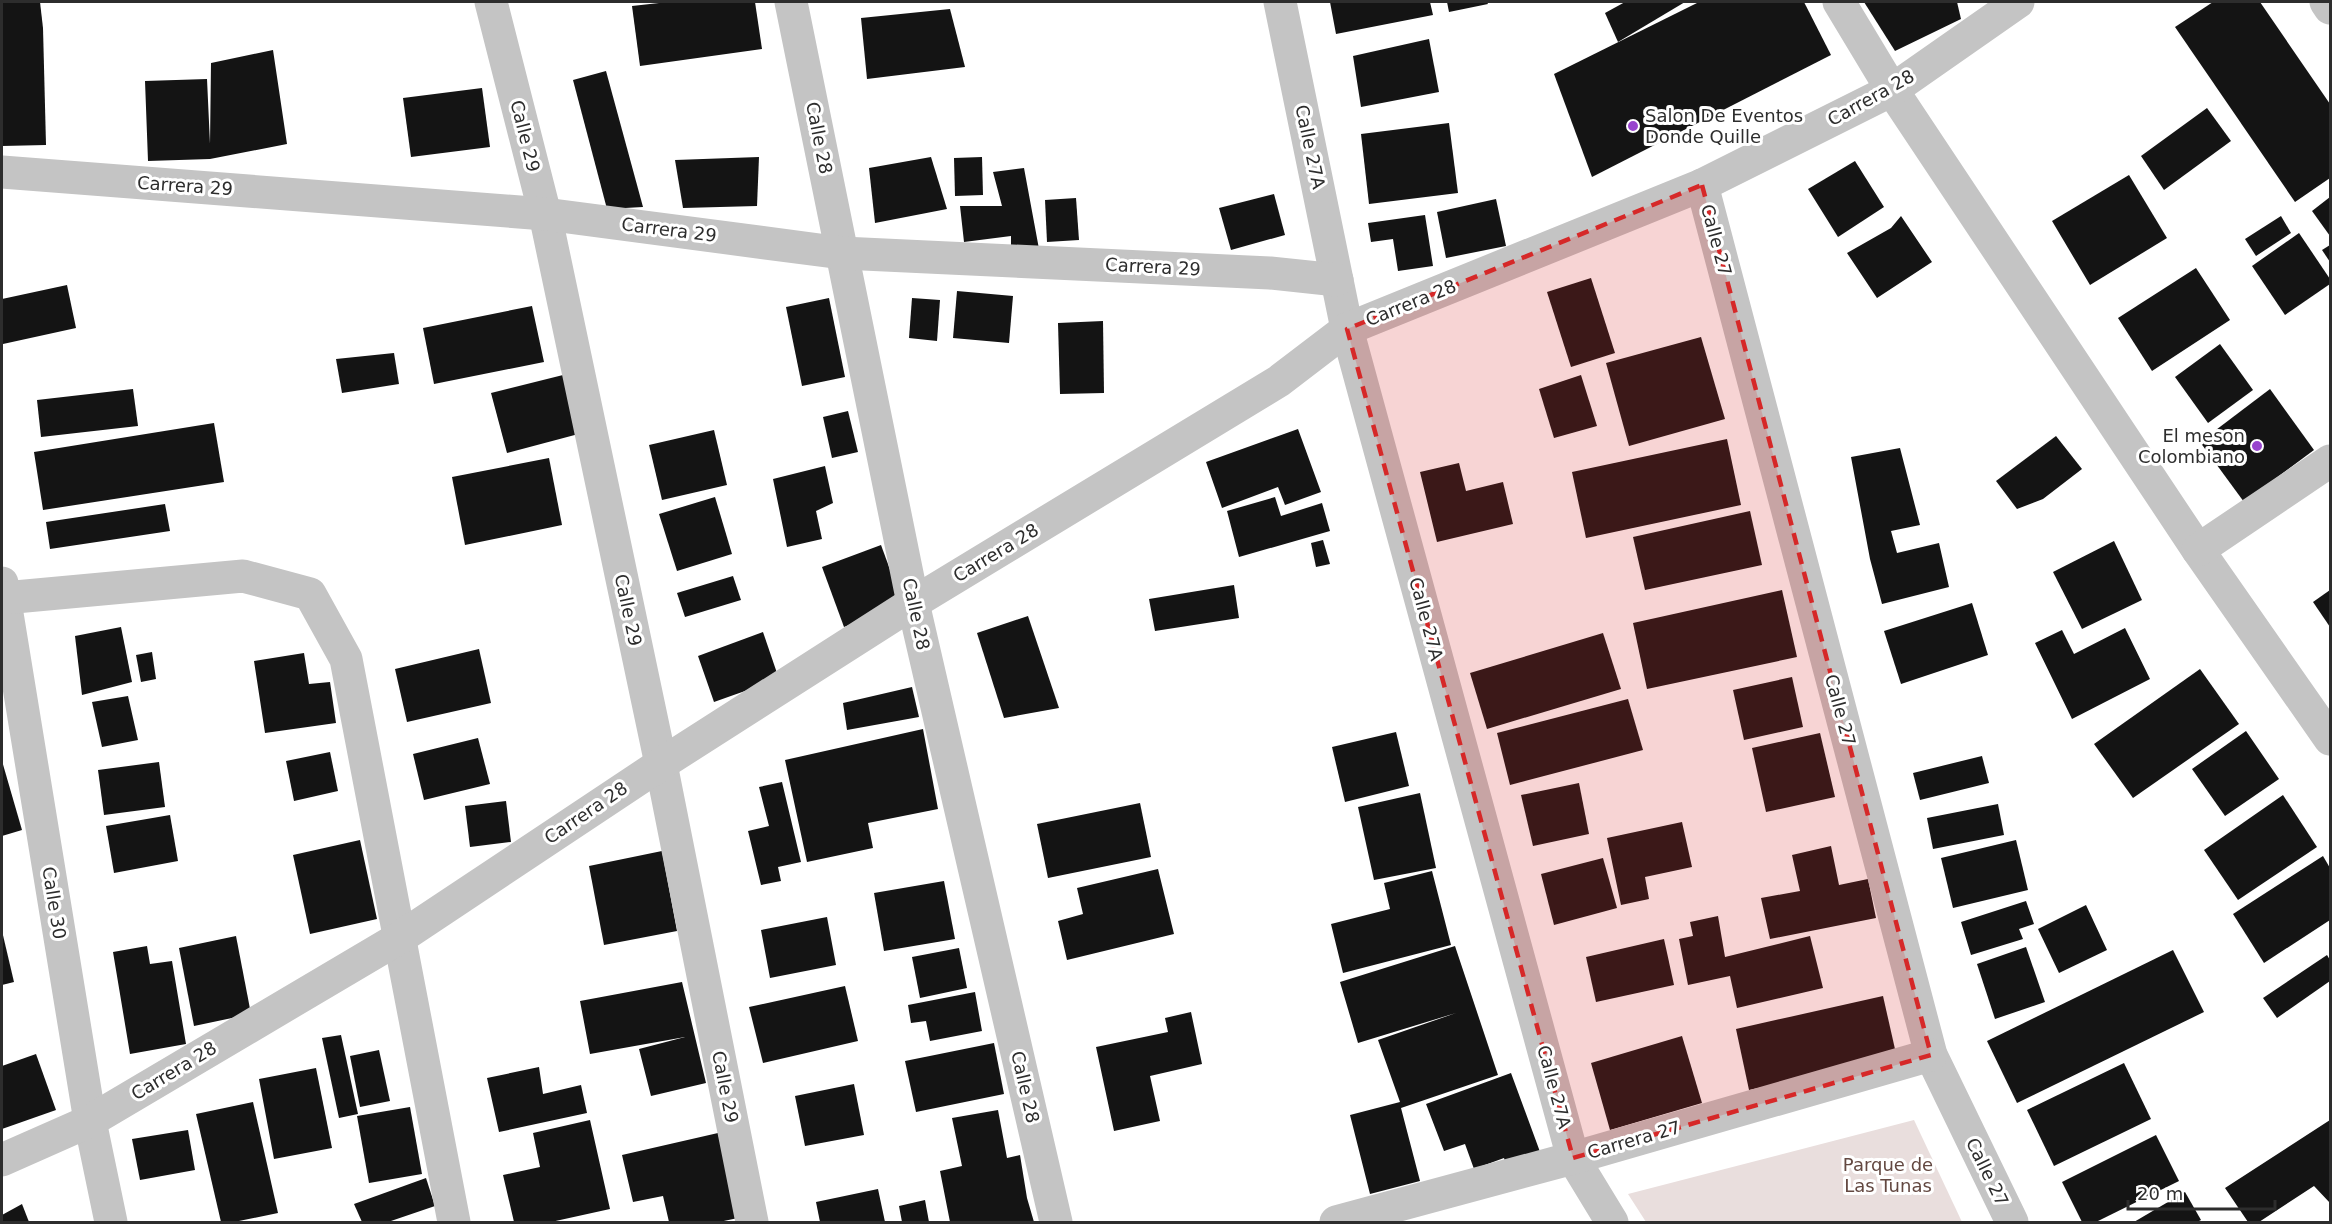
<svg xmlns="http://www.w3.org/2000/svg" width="2332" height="1224" font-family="'DejaVu Sans',sans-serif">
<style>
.green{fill:#e9dedd}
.building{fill:#141414}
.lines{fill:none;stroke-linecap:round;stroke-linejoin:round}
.minor{stroke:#c4c4c4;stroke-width:33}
.marked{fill:#d62828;fill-opacity:0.2;stroke:#d62828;stroke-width:4.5;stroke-dasharray:12 8;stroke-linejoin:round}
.poi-dot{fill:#9845ce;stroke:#fff;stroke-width:2}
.labels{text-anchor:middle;stroke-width:6;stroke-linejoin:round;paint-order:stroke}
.street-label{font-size:18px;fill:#2d2d2d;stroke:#fff}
.poi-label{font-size:18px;fill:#2d2d2d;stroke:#fff;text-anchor:start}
.park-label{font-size:18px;fill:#634841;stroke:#fff}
</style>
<rect width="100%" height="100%" fill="#fff"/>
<!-- green -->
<polygon class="green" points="1914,1120 1962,1222 1646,1222 1628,1194"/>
<!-- building -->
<g class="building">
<polygon points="2,2 40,2 43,28 46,145 2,146"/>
<polygon points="668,2 755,2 762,49 640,66 632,6"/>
<polygon points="1330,2 1430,2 1433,15 1336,34"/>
<polygon points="1447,2 1487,2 1488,4 1449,12"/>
<polygon points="1625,2 1685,2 1618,42 1605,13"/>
<polygon points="1699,2 1804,2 1831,55 1592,177 1554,74"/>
<polygon points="1864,2 1957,2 1961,19 1895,51"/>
<polygon points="2213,2 2260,2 2330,104 2330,178 2295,202 2175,27"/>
<polygon points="950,9 965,67 867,79 861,18"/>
<polygon points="1429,39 1439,92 1361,107 1353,56"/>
<polygon points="273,50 287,144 210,159 148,161 145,81 207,79 210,144 211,63"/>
<polygon points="606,71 643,207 607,209 573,80"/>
<polygon points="482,88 490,147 411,157 403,98"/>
<polygon points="2207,108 2231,141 2164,190 2141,156"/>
<polygon points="1449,123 1458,193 1369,204 1361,134"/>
<polygon points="759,157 757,206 683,208 675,160"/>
<polygon points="931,157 947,209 875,223 869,168"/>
<polygon points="982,157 983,195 955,196 954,158"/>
<polygon points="1855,161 1884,207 1838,237 1808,189"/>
<polygon points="1024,168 1039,249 1011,254 1011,236 964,242 960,206 1002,206 993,172"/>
<polygon points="2129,175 2167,238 2090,285 2052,221"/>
<polygon points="1274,194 1285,235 1231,250 1219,208"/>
<polygon points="2330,197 2330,236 2312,211"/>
<polygon points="1076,198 1079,240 1047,242 1045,200"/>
<polygon points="1496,199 1506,246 1446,258 1437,212"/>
<polygon points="1425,215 1433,266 1398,271 1393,239 1371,242 1368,223"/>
<polygon points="1901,216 1932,262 1877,298 1847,253 1891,228"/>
<polygon points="2281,216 2291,233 2256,256 2245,239"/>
<polygon points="2299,233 2330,279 2330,284 2285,315 2252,266"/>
<polygon points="2330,245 2330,262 2322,250"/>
<polygon points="2196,268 2230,320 2152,371 2118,318"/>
<polygon points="1591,278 1615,353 1571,367 1547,292"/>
<polygon points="67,285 76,328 3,344 2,299"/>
<polygon points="957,291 1013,296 1009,343 953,338"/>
<polygon points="829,298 845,377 802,386 786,307"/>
<polygon points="912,298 940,300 937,341 909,338"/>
<polygon points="532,306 544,362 434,384 423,328"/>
<polygon points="1103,321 1104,393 1060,394 1058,323"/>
<polygon points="1701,337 1725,419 1629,446 1606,363"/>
<polygon points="2220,344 2253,390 2208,423 2175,377"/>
<polygon points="394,353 399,384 342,393 336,359"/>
<polygon points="571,373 586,432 507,453 491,393"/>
<polygon points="1581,375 1597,426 1554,438 1539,389"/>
<polygon points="133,389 138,426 41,437 37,400"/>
<polygon points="2270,389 2314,450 2244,502 2200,442"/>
<polygon points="848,411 858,452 832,458 823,417"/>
<polygon points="214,423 224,482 43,510 34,452"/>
<polygon points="1298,429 1321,492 1285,505 1278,487 1222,508 1206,462"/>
<polygon points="714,430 727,485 662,500 649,445"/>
<polygon points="2056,436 2082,469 2043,499 2017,509 1996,481"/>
<polygon points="1727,439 1741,505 1586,538 1572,472"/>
<polygon points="1900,448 1920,525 1891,531 1897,553 1939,543 1949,587 1882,604 1870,559 1851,457"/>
<polygon points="549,458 562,525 465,545 452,477"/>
<polygon points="1459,463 1466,491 1503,482 1513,524 1437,542 1420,472"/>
<polygon points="825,466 833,503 816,511 822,539 787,547 773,479"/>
<polygon points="715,497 732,554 677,571 659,514"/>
<polygon points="1275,497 1281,516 1322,503 1330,531 1239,557 1227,511"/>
<polygon points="165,504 170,531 50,549 46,522"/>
<polygon points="1750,511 1762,565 1645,590 1633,537"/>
<polygon points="1323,540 1330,564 1316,567 1311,543"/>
<polygon points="2114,541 2142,600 2082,629 2053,572"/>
<polygon points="881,545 903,605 844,627 822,567"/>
<polygon points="733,576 741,600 685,617 677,593"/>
<polygon points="1234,585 1239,618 1155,631 1149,599"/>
<polygon points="1782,590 1797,657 1647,689 1633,623"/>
<polygon points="2330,590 2330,627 2313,602"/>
<polygon points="1972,603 1988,655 1901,684 1884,631"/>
<polygon points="1028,616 1059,708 1004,718 977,633"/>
<polygon points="121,627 132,682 82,695 75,636"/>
<polygon points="2125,628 2150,679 2072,719 2035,643 2062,630 2074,654"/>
<polygon points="763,632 779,679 714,702 698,656"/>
<polygon points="1603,633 1621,689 1487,729 1470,673"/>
<polygon points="479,649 491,703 407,722 395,669"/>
<polygon points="152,652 156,679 141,682 136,655"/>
<polygon points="304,653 309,684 330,682 336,723 265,733 254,661"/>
<polygon points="2200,669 2239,724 2133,798 2094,744"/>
<polygon points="1792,677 1803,727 1744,740 1733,690"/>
<polygon points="912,687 919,717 847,730 843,703"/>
<polygon points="128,696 138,740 102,747 92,702"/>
<polygon points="1628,699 1643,750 1510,785 1497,733"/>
<polygon points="923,729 938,809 868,823 873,848 807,862 785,760"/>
<polygon points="2246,731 2279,779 2225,816 2192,769"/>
<polygon points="1396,732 1409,786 1345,802 1332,747"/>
<polygon points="1820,733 1835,797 1766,812 1752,748"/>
<polygon points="478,738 490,784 424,800 413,754"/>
<polygon points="330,752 338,791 294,801 286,761"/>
<polygon points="1982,756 1989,783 1920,800 1913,773"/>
<polygon points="2,761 22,830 2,836"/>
<polygon points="159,762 165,807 104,815 98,770"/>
<polygon points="782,782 801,862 778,867 781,881 761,885 748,831 769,826 759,787"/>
<polygon points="1579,783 1589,834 1533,846 1521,795"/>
<polygon points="1420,793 1436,868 1374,880 1358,807"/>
<polygon points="2283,795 2317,847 2238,900 2204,850"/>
<polygon points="506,801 511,842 470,847 465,806"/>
<polygon points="1140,803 1151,857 1048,878 1037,824"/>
<polygon points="1998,804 2004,835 1933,849 1927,818"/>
<polygon points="170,815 178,861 114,873 106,826"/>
<polygon points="1682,822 1692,867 1645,877 1649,899 1621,905 1607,838"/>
<polygon points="360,840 377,919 310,934 293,855"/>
<polygon points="2016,840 2028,890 1953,908 1941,858"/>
<polygon points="1831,846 1839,885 1868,879 1876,918 1770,939 1761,898 1800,891 1792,855"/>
<polygon points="662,851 677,931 604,945 589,866"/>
<polygon points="2323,856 2330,868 2330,920 2264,963 2233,914"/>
<polygon points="1603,858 1617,908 1554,925 1541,874"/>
<polygon points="1158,869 1174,934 1067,960 1058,921 1083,914 1077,888"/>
<polygon points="1432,871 1451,945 1343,973 1331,924 1390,909 1384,883"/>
<polygon points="944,881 955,939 884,951 874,893"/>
<polygon points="2026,901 2034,924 2019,929 2023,939 1971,955 1961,922"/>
<polygon points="2086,905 2107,950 2059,973 2038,929"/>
<polygon points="1718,916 1725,957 1810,936 1823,988 1737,1008 1730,976 1688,985 1679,939 1693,936 1690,922"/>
<polygon points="827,917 836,965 770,978 761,930"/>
<polygon points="2,931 14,982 2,985"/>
<polygon points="236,936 251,1014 194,1026 179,948"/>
<polygon points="1664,939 1674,985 1596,1002 1586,957"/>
<polygon points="147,946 150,964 172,961 186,1044 130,1054 113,952"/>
<polygon points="1455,946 1498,1075 1401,1108 1420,1181 1370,1194 1350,1115 1400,1102 1378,1040 1456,1013 1358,1043 1340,982"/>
<polygon points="2026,947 2045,1002 1995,1019 1977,964"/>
<polygon points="959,948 967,988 920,998 912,957"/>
<polygon points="2173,950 2204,1012 2017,1103 1987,1041"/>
<polygon points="2327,955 2330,960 2330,981 2277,1018 2263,998"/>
<polygon points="682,982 706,1083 651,1096 639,1049 685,1037 590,1054 580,1001"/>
<polygon points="845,986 858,1041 763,1063 749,1007"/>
<polygon points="975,992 982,1031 930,1041 926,1021 911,1023 908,1005"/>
<polygon points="1883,996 1897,1058 1749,1090 1736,1029"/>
<polygon points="1191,1012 1202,1064 1150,1076 1160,1121 1114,1131 1096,1047 1168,1032 1165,1018"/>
<polygon points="341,1035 358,1114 339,1118 322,1038"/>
<polygon points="1682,1036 1702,1103 1610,1130 1591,1063"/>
<polygon points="994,1043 1004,1094 916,1112 905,1061"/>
<polygon points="379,1050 390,1101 360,1107 350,1056"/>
<polygon points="36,1054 56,1110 2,1129 2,1066"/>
<polygon points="2124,1063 2151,1119 2054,1166 2027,1110"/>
<polygon points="539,1067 543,1094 581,1085 587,1113 499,1132 487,1078"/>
<polygon points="316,1068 332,1148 274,1159 259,1079"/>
<polygon points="1511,1073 1543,1160 1509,1173 1504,1158 1474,1169 1465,1144 1444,1151 1426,1104"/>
<polygon points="854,1084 864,1135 805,1146 795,1096"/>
<polygon points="253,1102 278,1213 234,1222 221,1222 196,1114"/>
<polygon points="410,1107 422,1174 369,1183 357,1116"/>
<polygon points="998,1110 1007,1158 1020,1155 1027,1198 1034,1222 950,1222 940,1171 962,1166 952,1118"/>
<polygon points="590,1120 610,1209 551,1222 514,1222 503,1175 540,1167 533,1133"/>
<polygon points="2330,1120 2330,1203 2314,1186 2259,1222 2248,1222 2225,1188"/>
<polygon points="188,1130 195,1170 140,1180 132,1139"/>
<polygon points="718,1133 738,1218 719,1222 669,1222 663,1196 633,1202 622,1155"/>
<polygon points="2156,1135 2179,1181 2096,1222 2082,1222 2062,1182"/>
<polygon points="426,1178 435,1206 388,1222 362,1222 354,1204"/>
<polygon points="878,1189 885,1222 820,1222 816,1202"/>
<polygon points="2185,1192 2201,1220 2197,1222 2134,1222"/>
<polygon points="925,1200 929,1222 902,1222 899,1206"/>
<polygon points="22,1204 29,1222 2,1222 2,1215"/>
</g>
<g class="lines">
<!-- minor -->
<g class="minor">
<polyline points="491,2 545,214 661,764 752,1222"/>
<polyline points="791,2 913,603 1056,1222"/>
<polyline points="1280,2 1347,329 1573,1158 1612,1222"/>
<polyline points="1839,2 1892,90 2198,550 2330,739"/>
<polyline points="2326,2 2330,8"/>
<polyline points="2,172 545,214 842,253 1270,273 1337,280"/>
<polyline points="1702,185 1931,1055 2012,1222"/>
<polyline points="2198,550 2330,461"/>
<polyline points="2,583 90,1121 111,1222"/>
<polyline points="4,598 243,576 310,594 346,659 454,1222"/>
<polyline points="2,1160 90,1121 401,937 661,764 913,603 1279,381 1347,329 1702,185 1892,90 2018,2"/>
<polyline points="1336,1222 1573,1158 1931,1055"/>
</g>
</g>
<!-- marked area -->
<path class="marked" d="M 1702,185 L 1931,1055 L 1573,1158 L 1347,329 Z"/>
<!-- markers -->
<g class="poi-dot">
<circle cx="1633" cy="126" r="6"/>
<circle cx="2257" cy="446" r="6"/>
</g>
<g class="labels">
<!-- street labels -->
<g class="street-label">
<text transform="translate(1871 98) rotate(-29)" y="6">Carrera 28</text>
<text transform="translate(525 136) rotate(76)" y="6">Calle 29</text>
<text transform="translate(819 138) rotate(79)" y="6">Calle 28</text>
<text transform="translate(1310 147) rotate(78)" y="6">Calle 27A</text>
<text transform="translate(185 186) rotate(4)" y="6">Carrera 29</text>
<text transform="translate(669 230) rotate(7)" y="6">Carrera 29</text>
<text transform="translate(1716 240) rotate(75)" y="6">Calle 27</text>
<text transform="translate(1153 267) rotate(3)" y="6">Carrera 29</text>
<text transform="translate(1411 303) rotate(-22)" y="6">Carrera 28</text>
<text transform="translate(996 553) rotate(-31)" y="6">Carrera 28</text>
<text transform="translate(628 610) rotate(78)" y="6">Calle 29</text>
<text transform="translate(916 614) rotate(78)" y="6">Calle 28</text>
<text transform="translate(1426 619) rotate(75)" y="6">Calle 27A</text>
<text transform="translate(1840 710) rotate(75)" y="6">Calle 27</text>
<text transform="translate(586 813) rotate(-34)" y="6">Carrera 28</text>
<text transform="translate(54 903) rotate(81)" y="6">Calle 30</text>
<text transform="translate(174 1071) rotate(-31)" y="6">Carrera 28</text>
<text transform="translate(725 1087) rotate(79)" y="6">Calle 29</text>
<text transform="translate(1025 1087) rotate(77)" y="6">Calle 28</text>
<text transform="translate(1554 1087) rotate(75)" y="6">Calle 27A</text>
<text transform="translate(1634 1140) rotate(-16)" y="6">Carrera 27</text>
<text transform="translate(1987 1172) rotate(64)" y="6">Calle 27</text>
</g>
<!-- poi labels -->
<g class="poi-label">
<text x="1645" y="122">Salon De Eventos<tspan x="1645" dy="21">Donde Quille</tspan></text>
<text x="2245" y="442" text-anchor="end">El meson<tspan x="2245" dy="21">Colombiano</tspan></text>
</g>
<!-- park labels -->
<g class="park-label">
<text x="1888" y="1171">Parque de<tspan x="1888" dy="21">Las Tunas</tspan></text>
</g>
</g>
<!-- border -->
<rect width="2332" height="1224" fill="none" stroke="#2d2d2d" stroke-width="6"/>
<!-- scale -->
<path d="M2128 1200v9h147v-9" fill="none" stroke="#2d2d2d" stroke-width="3"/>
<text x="2137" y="1200" font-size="18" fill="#2d2d2d" stroke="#ffffff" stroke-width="4.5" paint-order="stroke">20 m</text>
</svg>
